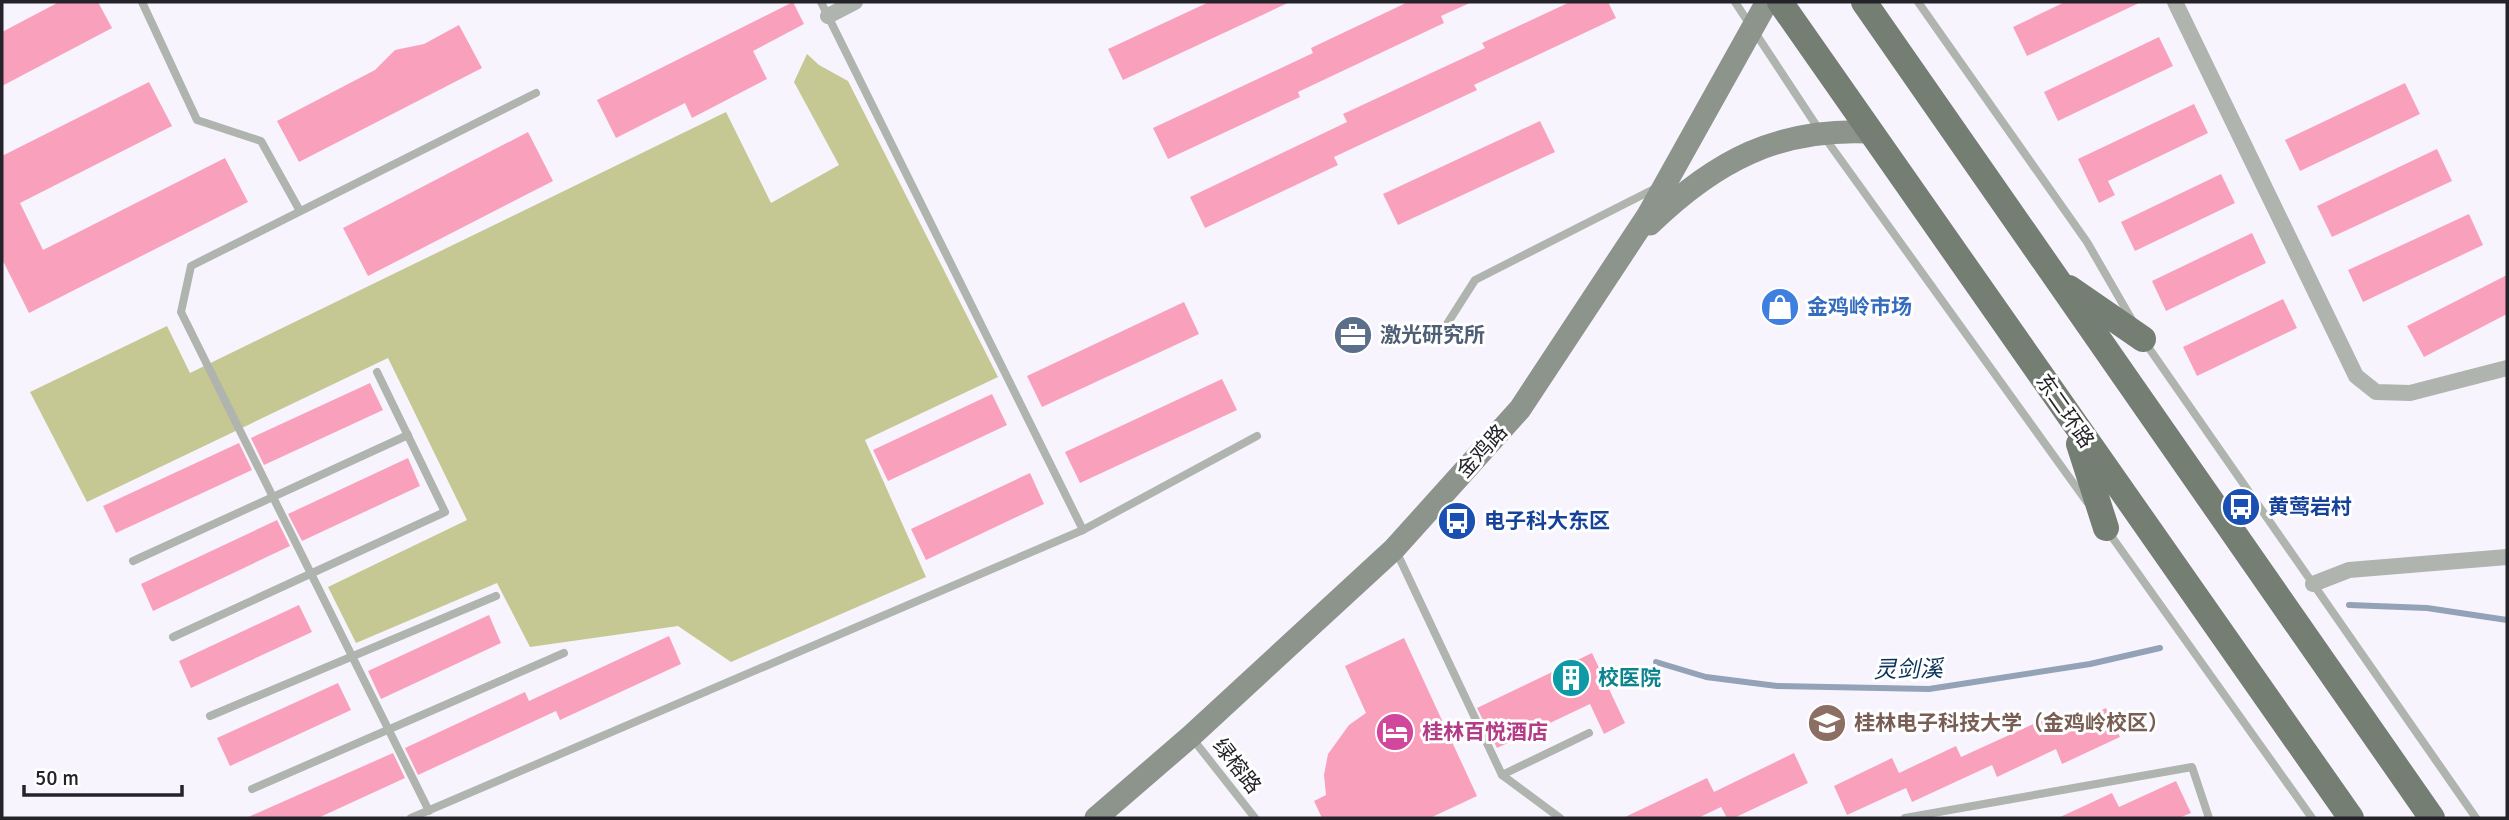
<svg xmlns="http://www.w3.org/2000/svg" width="2509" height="820" font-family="Signika,'Noto Sans SC',sans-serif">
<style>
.green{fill:#c5c893}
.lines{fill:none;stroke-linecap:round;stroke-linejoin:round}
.stream{stroke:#93a2b6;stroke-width:6}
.building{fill:#f9a1bc}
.lane{stroke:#afb4ae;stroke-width:8}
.street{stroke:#afb4ae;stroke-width:16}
.secondary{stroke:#8d948b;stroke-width:23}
.primary{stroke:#757e72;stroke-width:26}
.labels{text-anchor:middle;stroke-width:6;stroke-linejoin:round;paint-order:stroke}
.shop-label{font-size:21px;font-weight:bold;fill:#366cbe;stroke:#fff;text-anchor:start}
.service-label{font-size:21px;font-weight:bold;fill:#4e5e75;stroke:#fff;text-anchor:start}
.street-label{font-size:21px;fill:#242329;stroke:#fff}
.transit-label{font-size:21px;font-weight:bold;fill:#164399;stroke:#fff;text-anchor:start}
.culture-label{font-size:21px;font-weight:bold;fill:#0d838f;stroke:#fff;text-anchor:start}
.education-label{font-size:21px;font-weight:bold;fill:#785e54;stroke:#fff;text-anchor:start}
.hotel-label{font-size:21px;font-weight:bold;fill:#b23c85;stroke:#fff;text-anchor:start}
.water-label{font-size:23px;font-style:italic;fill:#073058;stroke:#fff}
</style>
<rect width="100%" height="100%" fill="#f7f4fe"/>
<!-- green -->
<polygon class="green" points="807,54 819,65 848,81 998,377 865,440 926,577 731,662 678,626 530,647 497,583 356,643 328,587 467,520 388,358 87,502 30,392 167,326 190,373 726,112 771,203 839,165 794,82"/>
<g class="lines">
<!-- stream -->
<g class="stream">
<polyline points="2349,605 2427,608 2507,620"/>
<polyline points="1656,662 1706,677 1777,686 1929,689 2090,664 2160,648"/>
</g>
</g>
<!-- building -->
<g class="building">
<polygon points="59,2 98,2 112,28 2,86 2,32"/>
<polygon points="793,2 804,24 753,51 767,79 692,118 685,103 616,138 597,100"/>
<polygon points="1209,2 1290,2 1123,80 1108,49"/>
<polygon points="1408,2 1472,2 1441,16 1444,23 1298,92 1300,97 1168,159 1153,128 1313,53 1311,48"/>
<polygon points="1570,2 1608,2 1616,18 1474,85 1477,90 1334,157 1338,165 1205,228 1190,197 1347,122 1343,114 1485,48 1482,43"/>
<polygon points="2065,2 2141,2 2027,56 2013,27"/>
<polygon points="459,25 482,68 299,162 277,121 375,70 395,50 424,44"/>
<polygon points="2159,37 2173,66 2058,121 2044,92"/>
<polygon points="149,82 172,126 20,203 43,250 225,158 248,202 29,313 2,259 2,156"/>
<polygon points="2405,83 2420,114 2300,171 2285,140"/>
<polygon points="2194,104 2208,133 2108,181 2115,195 2099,203 2078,159"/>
<polygon points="1540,121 1555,152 1398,225 1383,194"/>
<polygon points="528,132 553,181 368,276 343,228"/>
<polygon points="2437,149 2452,181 2332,237 2317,206"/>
<polygon points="2221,174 2235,203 2135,251 2121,222"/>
<polygon points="2469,214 2483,245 2363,302 2348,270"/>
<polygon points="2252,233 2266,263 2166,311 2152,281"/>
<polygon points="2507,275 2507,314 2424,357 2407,326"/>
<polygon points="2283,299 2297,328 2197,376 2183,347"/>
<polygon points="1184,302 1199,334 1042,407 1027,376"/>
<polygon points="1222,379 1237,410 1080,483 1065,452"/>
<polygon points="370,383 383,410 264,465 251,438"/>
<polygon points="992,394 1007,425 888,481 873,450"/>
<polygon points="239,443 252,470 116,533 103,506"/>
<polygon points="408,458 420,486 302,541 288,514"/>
<polygon points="1030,473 1044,504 926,560 911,529"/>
<polygon points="277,520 290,546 153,611 141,584"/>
<polygon points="299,605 312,632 191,688 179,661"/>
<polygon points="489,615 501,643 381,699 368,671"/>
<polygon points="669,636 681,664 560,720 556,711 418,775 405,748 525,692 529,701"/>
<polygon points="1404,638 1477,796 1430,818 1322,818 1314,801 1326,795 1324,775 1328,754 1349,725 1366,713 1345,666"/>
<polygon points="1592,653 1625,723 1604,734 1590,704 1497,748 1477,708"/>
<polygon points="338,683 351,710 230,766 217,738"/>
<polygon points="2106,708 2120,737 2062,764 2056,749 1997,777 1992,765 1912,802 1906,788 1847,815 1834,786 1892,758 1899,773 1956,746 1961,757 2042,720 2049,734"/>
<polygon points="393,753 405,778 318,818 246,818"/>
<polygon points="1794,753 1808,783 1734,818 1727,818 1721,807 1698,818 1623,818 1707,778 1714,792"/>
<polygon points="2176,781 2191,813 2179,818 2058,818 2112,793 2119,807"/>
</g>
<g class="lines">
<!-- lane -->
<g class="lane">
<polyline points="142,2 197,120 261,141 300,211"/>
<polyline points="821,2 1083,530"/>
<polyline points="1735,2 1820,131 2087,502"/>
<polyline points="1918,2 2087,242 2132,320"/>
<polyline points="1447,324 1475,280 1656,188"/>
<polyline points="2144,341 2476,818"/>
<polyline points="2107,530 2312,818"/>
<polyline points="1396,551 1502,775 1560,818"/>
<polyline points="133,561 408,435"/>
<polyline points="173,637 445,512 377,372"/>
<polyline points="210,716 496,596"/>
<polyline points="1192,738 1255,818"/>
<polyline points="1502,775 1589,733"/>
<polyline points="252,789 564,653"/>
<polyline points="429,811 181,312 191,266 536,93"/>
<polyline points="411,818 1083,530 1257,436"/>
<polyline points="1905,818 2192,767 2209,818"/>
</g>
<!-- street -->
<g class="street">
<polyline points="2175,2 2356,376 2376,392 2410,393 2507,368"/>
<polyline points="828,16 855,2"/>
<polyline points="2313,584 2349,570 2507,557"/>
</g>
<!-- secondary -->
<g class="secondary">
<path d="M 1650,224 C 1715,161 1778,128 1869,132"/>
<polyline points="1096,818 1191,736 1394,549 1520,409 1648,215 1767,2"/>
</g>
<!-- primary -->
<g class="primary">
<polyline points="1780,2 2351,818"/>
<polyline points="1864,2 2432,818"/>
<polyline points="2069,288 2143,339"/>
<polyline points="2079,444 2106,528"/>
</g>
</g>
<!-- icons -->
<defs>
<g id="shop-disc" transform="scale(2.0125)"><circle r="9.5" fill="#3f7fe0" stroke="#fff"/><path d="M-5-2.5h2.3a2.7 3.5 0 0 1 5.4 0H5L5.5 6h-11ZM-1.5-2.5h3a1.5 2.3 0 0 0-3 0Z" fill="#fff"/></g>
<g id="office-disc" transform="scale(2.0125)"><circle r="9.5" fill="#5c6f8a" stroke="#fff"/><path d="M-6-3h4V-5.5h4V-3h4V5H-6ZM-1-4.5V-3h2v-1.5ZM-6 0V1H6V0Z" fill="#fff"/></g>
<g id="bus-disc" transform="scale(2.0125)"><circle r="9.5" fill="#1a4fb4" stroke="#fff"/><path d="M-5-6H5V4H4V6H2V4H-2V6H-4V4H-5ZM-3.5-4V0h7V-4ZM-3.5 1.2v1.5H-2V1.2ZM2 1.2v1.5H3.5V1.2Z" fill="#fff"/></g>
<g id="building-disc" transform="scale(2.0125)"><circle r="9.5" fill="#0f9aa8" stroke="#fff"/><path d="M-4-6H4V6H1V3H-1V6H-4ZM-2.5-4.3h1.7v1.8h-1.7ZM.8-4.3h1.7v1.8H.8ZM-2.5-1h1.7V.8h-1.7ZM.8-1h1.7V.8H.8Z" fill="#fff"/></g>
<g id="university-disc" transform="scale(2.0125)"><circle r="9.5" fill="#8d6e63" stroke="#fff"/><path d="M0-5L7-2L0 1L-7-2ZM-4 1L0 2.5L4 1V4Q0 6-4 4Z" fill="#fff"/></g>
<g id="hotel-disc" transform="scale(2.0125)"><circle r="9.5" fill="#d1479c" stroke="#fff"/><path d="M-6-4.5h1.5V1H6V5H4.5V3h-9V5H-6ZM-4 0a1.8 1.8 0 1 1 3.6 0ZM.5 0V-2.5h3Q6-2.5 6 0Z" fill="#fff"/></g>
</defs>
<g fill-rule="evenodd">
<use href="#shop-disc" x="1780" y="307"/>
<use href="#office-disc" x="1353" y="335"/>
<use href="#bus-disc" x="2241" y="507"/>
<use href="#bus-disc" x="1457" y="521"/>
<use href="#building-disc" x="1571" y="678"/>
<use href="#university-disc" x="1827" y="723"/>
<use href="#hotel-disc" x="1395" y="732"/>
</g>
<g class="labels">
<!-- shop labels -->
<g class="shop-label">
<text x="1807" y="314">金鸡岭市场</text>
</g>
<!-- service labels -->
<g class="service-label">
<text x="1380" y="342">激光研究所</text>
</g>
<!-- street labels -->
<g class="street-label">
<text transform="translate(2065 411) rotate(55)" y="7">东二环路</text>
<text transform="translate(1482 451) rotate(-48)" y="7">金鸡路</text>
<text transform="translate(1237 766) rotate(52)" y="7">绿榕路</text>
</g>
<!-- transit labels -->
<g class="transit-label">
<text x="2268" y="514">黄莺岩村</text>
<text x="1484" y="528">电子科大东区</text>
</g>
<!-- culture labels -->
<g class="culture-label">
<text x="1598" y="685">校医院</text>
</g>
<!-- education labels -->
<g class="education-label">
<text x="1854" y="730">桂林电子科技大学（金鸡岭校区）</text>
</g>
<!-- hotel labels -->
<g class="hotel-label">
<text x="1422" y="739">桂林百悦酒店</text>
</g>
<!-- water labels -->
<g class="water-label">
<text transform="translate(1908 669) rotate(-1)" y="8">灵剑溪</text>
</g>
</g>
<!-- border -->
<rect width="2509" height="820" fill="none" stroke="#242329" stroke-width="7"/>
<!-- scale -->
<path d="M24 785v10h158v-10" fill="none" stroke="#242329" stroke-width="3.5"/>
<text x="35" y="785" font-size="21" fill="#242329" stroke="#ffffff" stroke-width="5" paint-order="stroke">50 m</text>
</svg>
